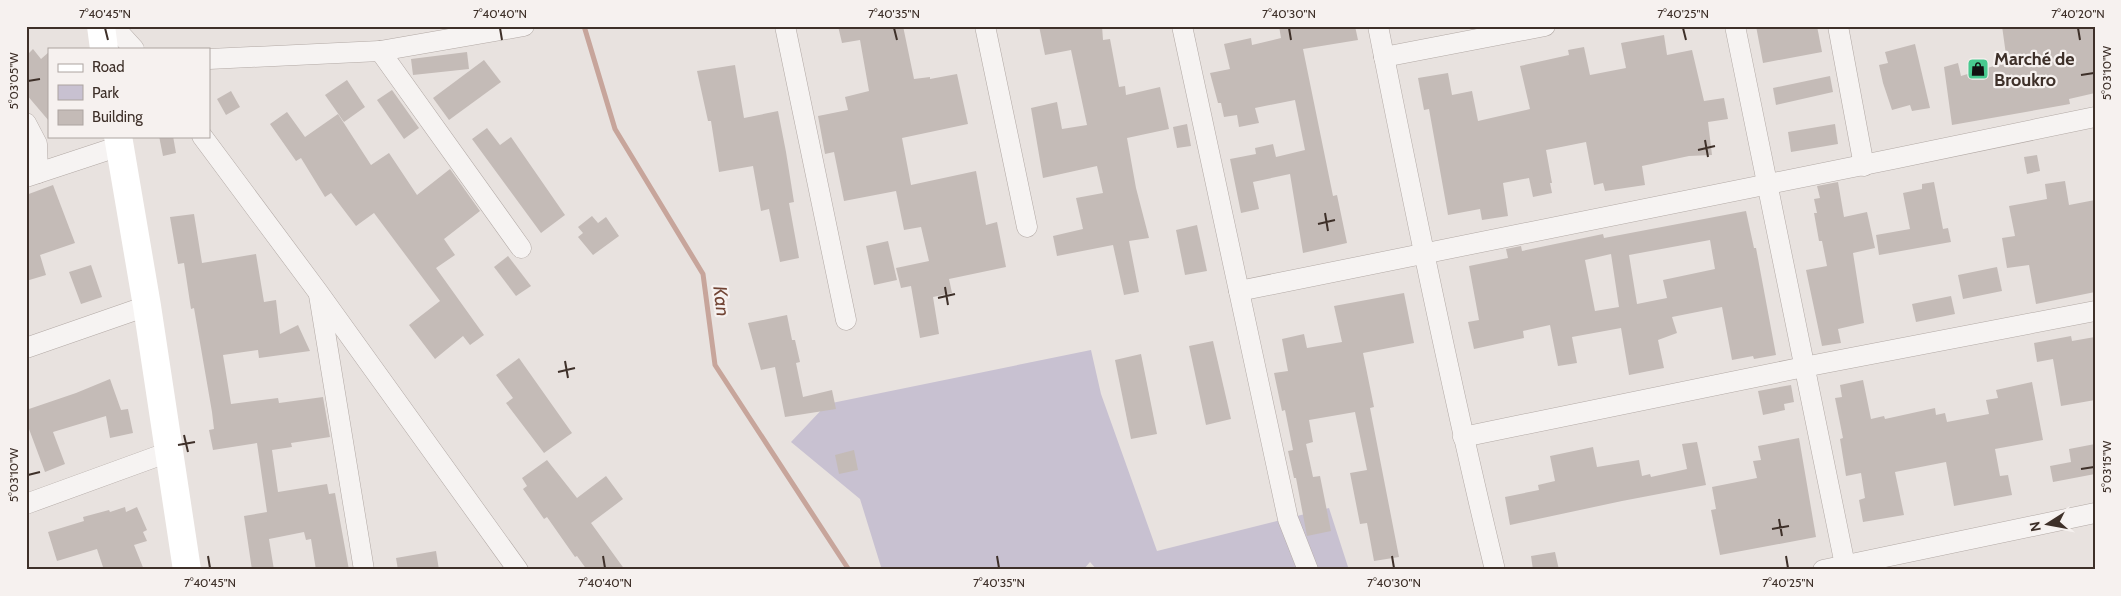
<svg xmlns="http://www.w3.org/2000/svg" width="2121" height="596" font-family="Cabin,sans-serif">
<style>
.green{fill:#c8c1d1}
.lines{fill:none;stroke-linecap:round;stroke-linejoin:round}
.stream{stroke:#c7a59b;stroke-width:5}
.building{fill:#c4bbb7;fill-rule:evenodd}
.street-casing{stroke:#b2a9a5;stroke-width:21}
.street{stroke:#f6f3f2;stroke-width:20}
.secondary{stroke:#fff;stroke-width:28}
.ticks{fill:none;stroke:#3e3029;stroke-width:2}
.labels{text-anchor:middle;stroke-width:4.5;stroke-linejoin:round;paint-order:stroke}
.poi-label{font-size:18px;font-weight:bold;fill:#3e3029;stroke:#f6f1ef;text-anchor:start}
.water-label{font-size:19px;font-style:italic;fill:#714434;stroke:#f6f1ef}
.neatline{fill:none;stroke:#3e3029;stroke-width:2}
.ticks-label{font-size:12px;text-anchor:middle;fill:#3e3029}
</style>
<rect width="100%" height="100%" fill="#e8e2df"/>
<!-- green -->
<polygon class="green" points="1091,350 1101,394 1157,551 1329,508 1349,570 1097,570 1090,562 1083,570 882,570 860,499 791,442 827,404"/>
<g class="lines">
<!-- stream -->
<polyline class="stream" points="584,26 615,129 703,274 715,365 849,570"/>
</g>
<!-- building -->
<g class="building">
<polygon points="838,26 903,26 914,79 930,77 930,79 957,74 968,124 902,138 911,185 976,171 986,225 997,222 1006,267 949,279 952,293 933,297 939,334 920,338 911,286 901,288 896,268 929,261 921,227 904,230 896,191 844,201 834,152 825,154 818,116 848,110 845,97 869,91 860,40 842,43"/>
<polygon points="1039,26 1102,26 1103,40 1110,39 1119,87 1125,86 1126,95 1160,87 1169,129 1127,138 1136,188 1149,238 1129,241 1139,292 1124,295 1113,245 1057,256 1053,236 1083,229 1076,198 1103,193 1097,166 1043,178 1031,108 1057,102 1062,129 1087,125 1071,50 1045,55"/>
<polygon points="1279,26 1355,26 1358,40 1303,49 1333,196 1337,195 1347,243 1303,253 1290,174 1253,182 1259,209 1241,213 1230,159 1256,154 1255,148 1273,144 1276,157 1305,150 1295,100 1255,108 1259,123 1239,127 1237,115 1224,117 1221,103 1218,103 1210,73 1230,69 1224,44 1251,38 1252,45 1281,38"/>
<polygon points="1756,26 1817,26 1822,52 1763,63"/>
<polygon points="2002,26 2095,26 2095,93 2069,99 2070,104 1952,125 1944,67 1958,63 1961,76 2007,62"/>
<polygon points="1664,35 1667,55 1692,50 1704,101 1724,98 1728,119 1708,122 1712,155 1689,156 1642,166 1645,185 1605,191 1603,183 1594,185 1586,142 1546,150 1552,183 1550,183 1552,193 1533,197 1529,178 1503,183 1508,216 1482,220 1480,209 1448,215 1429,109 1424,110 1418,78 1448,73 1452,95 1472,91 1478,121 1530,109 1520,66 1569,55 1568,50 1584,47 1590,75 1626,68 1621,43"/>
<polygon points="1915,44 1930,108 1912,111 1910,105 1892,110 1883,83 1879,65 1888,63 1885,52"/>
<polygon points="33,49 41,59 49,52 49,121 26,94 26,56"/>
<polygon points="467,52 469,69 413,75 411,59"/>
<polygon points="484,60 501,82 449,120 433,98"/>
<polygon points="735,65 744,118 778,111 786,152 794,202 789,203 799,258 780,262 769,209 761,211 753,166 719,172 711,121 708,121 697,71"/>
<polygon points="1830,76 1833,92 1776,105 1773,88"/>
<polygon points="347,80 365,107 344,122 325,95"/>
<polygon points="392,90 419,128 404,139 377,100"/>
<polygon points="231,91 240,107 226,115 217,99"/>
<polygon points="287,112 305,137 338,114 371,165 389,153 417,195 450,169 480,211 444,239 455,255 436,268 484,335 470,345 463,336 435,359 409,325 440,301 374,213 356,226 331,193 325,197 301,158 296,161 270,124"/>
<polygon points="1187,124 1191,146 1177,148 1173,127"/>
<polygon points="1835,124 1838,144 1791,152 1788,132"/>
<polygon points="487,128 500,145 511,137 565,215 541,233 472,139"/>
<polygon points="159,136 173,136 176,153 163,156"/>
<polygon points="2037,155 2040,171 2027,174 2024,157"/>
<polygon points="2065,181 2069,205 2095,200 2095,292 2036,304 2029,265 2007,268 2002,238 2015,236 2009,206 2047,199 2045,184"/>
<polygon points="1838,182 1844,217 1867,212 1875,248 1853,253 1864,323 1838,329 1841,343 1822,346 1806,270 1827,266 1822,241 1819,241 1814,213 1817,213 1814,199 1820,198 1817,186"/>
<polygon points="1934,182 1943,229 1948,228 1951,242 1879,255 1876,235 1910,229 1903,193 1922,189 1922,184"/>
<polygon points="53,185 75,243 40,255 46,275 26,281 26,195"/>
<path d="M 1746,211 L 1754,248 L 1756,248 L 1776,355 L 1754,359 L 1753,356 L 1732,360 L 1722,307 L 1672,317 L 1677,333 L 1658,340 L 1664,368 L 1629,375 L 1621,328 L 1572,337 L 1577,363 L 1558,366 L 1550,325 L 1523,331 L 1524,338 L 1474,349 L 1468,322 L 1479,320 L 1469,266 L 1508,258 L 1506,249 L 1521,246 L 1522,251 L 1603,234 L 1604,238 ZM 1710,240 L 1715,269 L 1663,280 L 1667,298 L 1637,304 L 1629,255 ZM 1611,254 L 1619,307 L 1595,311 L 1585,260 Z"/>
<polygon points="194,214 202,263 256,254 264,302 276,300 280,334 298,325 310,351 259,358 258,350 223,355 231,404 278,398 279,403 323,397 330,437 291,443 292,447 272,450 278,492 327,484 329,494 335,493 349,570 316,570 311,539 306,540 304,532 269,539 274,570 252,570 244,516 267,512 257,443 213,450 209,430 214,429 212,412 194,308 191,309 184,263 178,264 170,217"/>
<polygon points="592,216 598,223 606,217 619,236 593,255 578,237 583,233 578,227"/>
<polygon points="1197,225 1207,271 1185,275 1176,230"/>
<polygon points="888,241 897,280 874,285 866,246"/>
<polygon points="508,256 531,286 516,296 494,267"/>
<polygon points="91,265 102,297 81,304 69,272"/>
<polygon points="1997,267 2002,291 1963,299 1958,275"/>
<polygon points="1404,293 1414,343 1363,353 1374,407 1370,408 1399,557 1374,561 1367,523 1360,524 1350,473 1367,470 1355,412 1309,420 1313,442 1306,444 1313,477 1320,476 1331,531 1307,536 1296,478 1294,478 1288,451 1293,450 1285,410 1282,411 1274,373 1288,371 1282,339 1304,334 1307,348 1342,342 1334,306"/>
<polygon points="1951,296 1955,314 1916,322 1912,304"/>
<polygon points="787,315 792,340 795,340 800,362 796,363 803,397 832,390 836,409 785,417 775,367 761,370 748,323"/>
<polygon points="2071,336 2072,341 2095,337 2095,400 2061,406 2053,359 2037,362 2034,343"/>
<polygon points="1213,341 1231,419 1206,425 1189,346"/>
<polygon points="1141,354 1157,434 1131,439 1115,360"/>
<polygon points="519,358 572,433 544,453 506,403 513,398 496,375"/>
<polygon points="110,379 121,410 128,409 133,433 110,438 106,416 53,432 65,464 45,472 26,421 26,410 76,393"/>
<polygon points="1863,380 1871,419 1884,416 1885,419 1935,408 1936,415 1945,413 1947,422 1989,414 1986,400 1998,398 1996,390 2032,382 2043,440 1995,449 2000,476 2008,475 2012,495 1954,506 1946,462 1895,472 1904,515 1863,522 1859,500 1865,498 1861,473 1846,476 1840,439 1843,438 1835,398 1842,397 1840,385"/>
<polygon points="1791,385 1794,402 1784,404 1785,410 1763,415 1758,391"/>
<polygon points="1799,438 1816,537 1720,555 1711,510 1716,509 1712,487 1757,478 1753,461 1761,460 1758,446"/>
<polygon points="1697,442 1706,485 1622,501 1510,525 1505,497 1539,490 1538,485 1555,481 1550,456 1593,447 1597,467 1639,460 1642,476 1650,474 1651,477 1687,469 1682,444"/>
<polygon points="2095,444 2095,474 2053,482 2050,466 2071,462 2069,449"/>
<polygon points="854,450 858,470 839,474 835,455"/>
<polygon points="547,460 577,498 606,476 623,499 591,523 625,570 587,570 577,556 575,557 547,517 544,519 523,489 527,486 522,478"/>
<polygon points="125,507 126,512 137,507 147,530 143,532 147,541 134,545 144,570 104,570 97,549 57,561 48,532 84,521 83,517 109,510 110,512"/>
<polygon points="436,551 439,570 398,570 396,558"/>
<polygon points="1555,552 1559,570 1533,570 1531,556"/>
</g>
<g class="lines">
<!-- street casing -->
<g class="street-casing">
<g id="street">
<polyline points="113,26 134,49"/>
<polyline points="785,26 846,320"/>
<polyline points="985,26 1027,227"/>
<polyline points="1182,26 1288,519 1308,570"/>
<path d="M 1378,26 C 1414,208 1451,389 1495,570"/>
<polyline points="1735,26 1846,570"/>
<polyline points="1838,26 1864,166"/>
<polyline points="380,51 521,248"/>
<polyline points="1384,57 1545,26"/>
<polyline points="209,59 380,51 524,26"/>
<polyline points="26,123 37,144 38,173"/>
<polyline points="202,136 318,292 518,570"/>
<polyline points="26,177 120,146"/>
<path d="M 1239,291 C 1524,233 1810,177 2095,117"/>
<polyline points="319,295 364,570"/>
<polyline points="26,348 147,306"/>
<polyline points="1463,437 1804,367 2095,311"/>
<polyline points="26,504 169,452"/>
<polyline points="1823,570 2095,513"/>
</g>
</g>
<!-- street -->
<use href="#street" class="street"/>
<!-- secondary -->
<g class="secondary">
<polyline points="101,26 104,49"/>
<polyline points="118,136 147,306 187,570"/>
</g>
</g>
<!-- ticks -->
<path class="ticks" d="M 105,28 L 108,40M 500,28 L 502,40M 894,28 L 897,40M 1289,28 L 1291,40M 1683,28 L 1686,40M 2078,28 L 2080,40M 2081,75 L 2094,73M 28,81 L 40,79M 1705,140 L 1708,157M 1698,150 L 1715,146M 1325,213 L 1328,231M 1318,224 L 1335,220M 945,287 L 948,305M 938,298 L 955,294M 565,361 L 568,378M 558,372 L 575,368M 184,435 L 188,452M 178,445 L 195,442M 2081,469 L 2094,467M 28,475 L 40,472M 1779,519 L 1782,536M 1772,529 L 1789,526M 208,556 L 210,568M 603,556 L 605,568M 997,556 L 999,568M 1392,556 L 1394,568M 1786,556 L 1788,568"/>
<!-- icons -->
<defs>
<g id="shop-square" transform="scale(1.125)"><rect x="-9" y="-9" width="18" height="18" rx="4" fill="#48c98f" stroke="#f6f1ef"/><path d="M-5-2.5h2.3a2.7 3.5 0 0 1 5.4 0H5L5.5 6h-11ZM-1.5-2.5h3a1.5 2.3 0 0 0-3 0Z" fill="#111"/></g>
</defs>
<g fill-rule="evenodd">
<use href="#shop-square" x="1978" y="69"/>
</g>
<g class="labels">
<!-- poi labels -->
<g class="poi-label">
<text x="1994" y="65">Marché de<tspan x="1994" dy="21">Broukro</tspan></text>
</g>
<!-- water labels -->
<g class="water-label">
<text transform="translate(722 301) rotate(83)" y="7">Kan</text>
</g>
</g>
<!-- border -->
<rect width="2121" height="596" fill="none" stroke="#f6f1ef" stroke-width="55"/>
<!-- legend -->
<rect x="48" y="48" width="162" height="90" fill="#f6f1ef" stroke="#aca4a0"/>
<rect x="58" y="64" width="25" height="8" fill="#ffffff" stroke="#aca4a0"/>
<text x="92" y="72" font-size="15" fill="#3e3029">Road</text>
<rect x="58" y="85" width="25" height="15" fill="#c8c1d1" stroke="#aca4a0"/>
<text x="92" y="98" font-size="15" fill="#3e3029">Park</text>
<rect x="58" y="110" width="25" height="15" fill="#c4bbb7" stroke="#aca4a0"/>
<text x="92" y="122" font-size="15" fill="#3e3029">Building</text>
<!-- north arrow -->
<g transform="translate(2048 524) rotate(259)" stroke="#f6f1ef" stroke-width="4" paint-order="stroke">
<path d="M0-4L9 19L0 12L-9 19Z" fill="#3e3029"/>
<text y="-8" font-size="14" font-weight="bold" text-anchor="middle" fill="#3e3029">N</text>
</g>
<rect x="28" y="28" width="2066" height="540" class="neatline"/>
<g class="ticks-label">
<text x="105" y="18">7°40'45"N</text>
<text x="500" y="18">7°40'40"N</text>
<text x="894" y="18">7°40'35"N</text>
<text x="1289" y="18">7°40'30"N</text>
<text x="1683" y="18">7°40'25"N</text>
<text x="2078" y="18">7°40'20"N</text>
<text transform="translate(2107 73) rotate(-90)" y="4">5°03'10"W</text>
<text transform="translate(14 81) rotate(-90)" y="4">5°03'05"W</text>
<text transform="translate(2107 467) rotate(-90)" y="4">5°03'15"W</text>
<text transform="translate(14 475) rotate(-90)" y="4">5°03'10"W</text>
<text x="210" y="587">7°40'45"N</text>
<text x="605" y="587">7°40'40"N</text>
<text x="999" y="587">7°40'35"N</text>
<text x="1394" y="587">7°40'30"N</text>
<text x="1788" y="587">7°40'25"N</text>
</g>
</svg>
